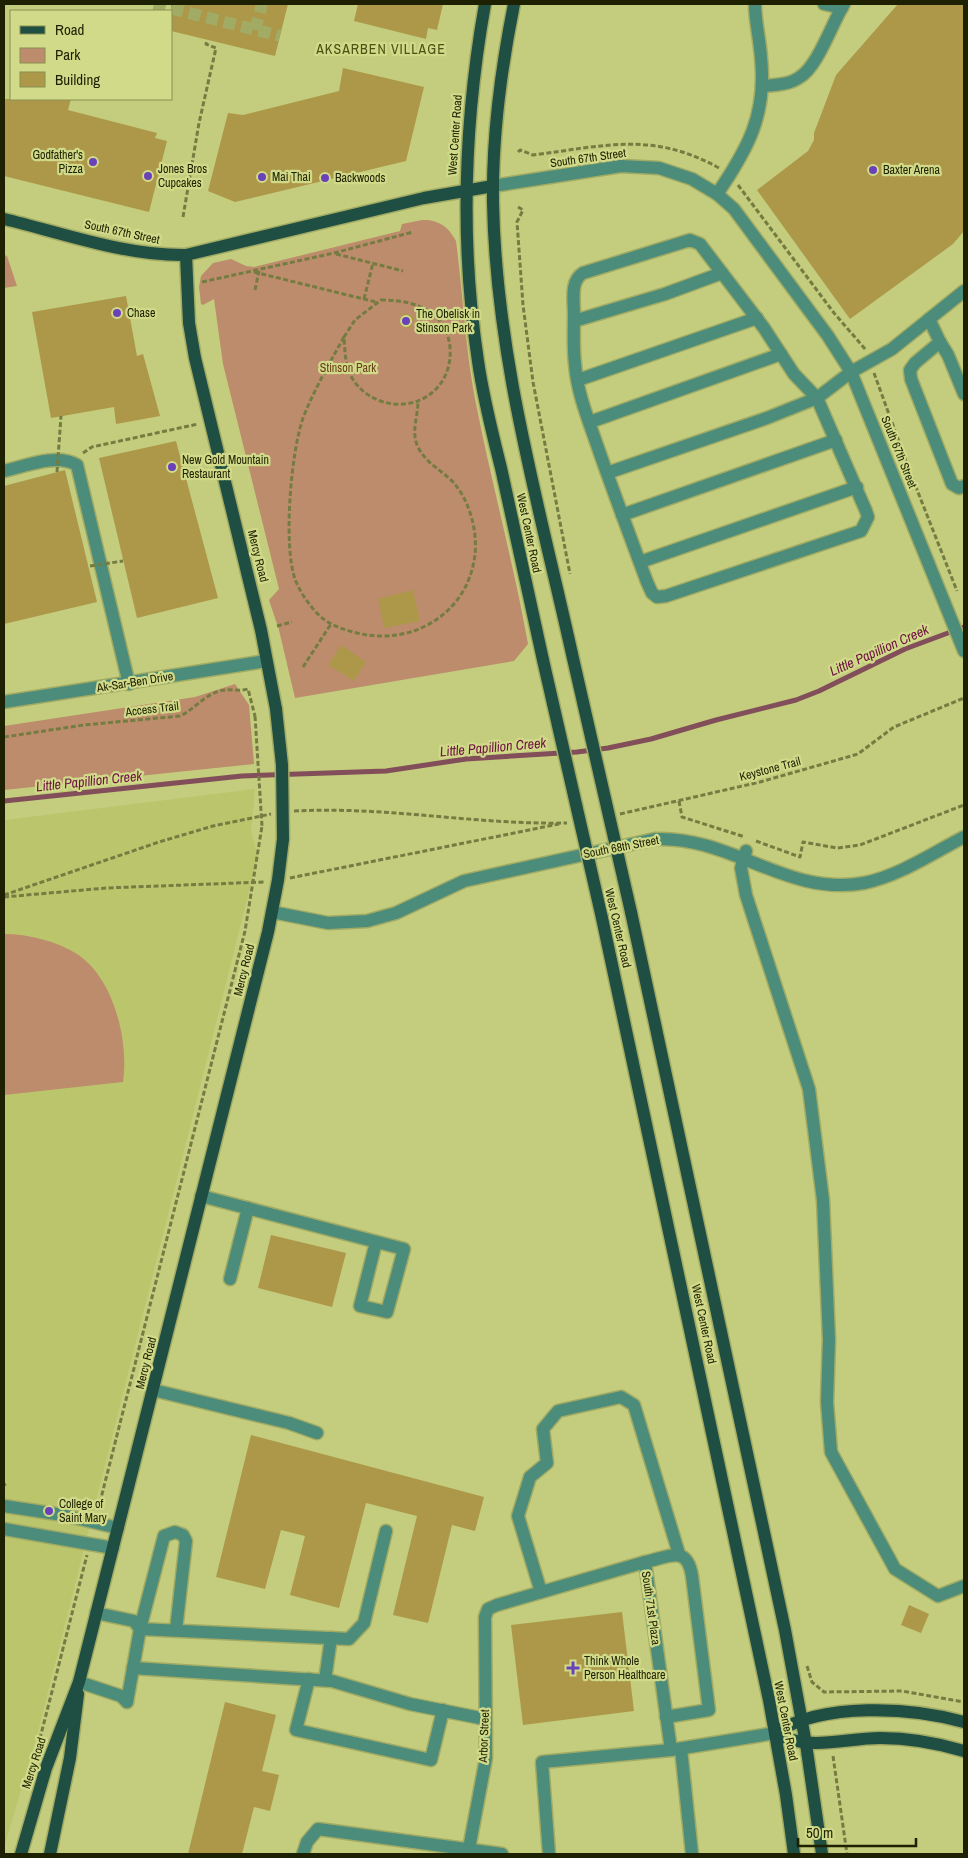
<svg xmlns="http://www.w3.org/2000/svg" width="968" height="1858" font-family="'Archivo Narrow',sans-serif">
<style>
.built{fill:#bbc66c}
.green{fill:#bd8c6c}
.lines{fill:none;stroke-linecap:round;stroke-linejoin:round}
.stream{stroke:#814e5a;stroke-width:5}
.building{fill:#ad9849}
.minor-tunnel{stroke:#a2ab64;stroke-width:12;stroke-dasharray:12 6;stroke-linecap:butt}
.minor-casing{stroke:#a2ab64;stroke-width:15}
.major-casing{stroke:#a2ab64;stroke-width:15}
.path{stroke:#757c42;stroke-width:3;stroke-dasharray:5 2.5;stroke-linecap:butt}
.minor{stroke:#4b8c7b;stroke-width:12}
.major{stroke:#1f4e43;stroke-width:12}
.major-bridge-casing{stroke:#a2ab64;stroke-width:15;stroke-linecap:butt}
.path-bridge{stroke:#757c42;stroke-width:3;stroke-dasharray:5 2.5;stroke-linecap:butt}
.major-bridge{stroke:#1f4e43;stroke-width:12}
.poi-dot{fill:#6a41b9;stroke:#d0da89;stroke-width:2}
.labels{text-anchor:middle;stroke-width:4.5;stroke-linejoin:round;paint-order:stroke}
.street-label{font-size:12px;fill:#1e2101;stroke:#d0da89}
.poi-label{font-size:12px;fill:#1e2101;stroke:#d0da89;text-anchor:start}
.park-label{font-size:12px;fill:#6a3c1a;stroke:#d0da89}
.neighbourhood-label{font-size:14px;letter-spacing:1px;fill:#4c5213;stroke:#d0da89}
.water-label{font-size:14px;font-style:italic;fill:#6e1242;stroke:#d0da89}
</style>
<rect width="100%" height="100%" fill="#c3cd7d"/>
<!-- built -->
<polygon class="built" points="255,789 251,832 258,856 38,1732 4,1848 4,820"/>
<!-- green -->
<g class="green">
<path d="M 422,220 C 438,219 449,227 456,241 C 463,294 465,346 475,399 C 491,481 513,561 528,644 L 514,661 L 295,698 L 279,630 L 269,600 L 279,589 L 223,364 L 214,299 L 203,305 L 201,304 L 199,287 L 201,276 L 213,263 L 231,259 L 246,266 L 254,267 L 400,231 L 402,224 Z"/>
<polygon points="4,255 7,256 17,286 4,288"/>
<polygon points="235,684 249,705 254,764 4,790 4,726 195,697"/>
<path d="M 4,934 C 28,934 57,941 77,954 C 114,978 129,1041 123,1082 L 4,1095 Z"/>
</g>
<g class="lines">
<!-- stream -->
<polyline class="stream" points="4,801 242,776 386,771 466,759 577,752 608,748 651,739 716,720 796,700 819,691 905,649 964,627"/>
</g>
<!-- building -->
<g class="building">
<polygon points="171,4 288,4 275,56 171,31"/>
<polygon points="358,4 443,4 437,30 428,28 426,39 354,21"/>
<polygon points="898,4 964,4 964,231 953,244 850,319 757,190 808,151 814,140 814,133 836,75"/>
<polygon points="343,68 424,87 406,161 235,202 208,191 228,113 243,115 339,91"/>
<polygon points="4,99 71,99 68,110 157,133 155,138 167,141 149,212 4,176"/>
<polygon points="126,296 137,356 143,354 160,416 116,424 114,407 51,418 32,312"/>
<polygon points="402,313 414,316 411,329 399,325"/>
<polygon points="176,441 218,598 137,618 99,458"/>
<polygon points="65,470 97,602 4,624 4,486"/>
<polygon points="413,590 420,621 384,628 378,599"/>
<polygon points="341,645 366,662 354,681 328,665"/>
<polygon points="271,1235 346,1253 332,1307 258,1288"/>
<polygon points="251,1435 484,1497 475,1531 452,1525 428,1623 393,1615 417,1516 366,1503 339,1608 290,1595 305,1536 281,1530 265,1589 216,1577"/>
<polygon points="909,1605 929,1614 921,1633 901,1625"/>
<polygon points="622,1612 634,1711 523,1725 511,1625"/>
<polygon points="225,1702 276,1715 262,1771 279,1775 270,1811 254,1807 242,1854 188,1854"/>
</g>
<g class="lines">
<!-- minor-tunnel -->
<g class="minor-tunnel">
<polyline points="154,4 280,36"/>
<polyline points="255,30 262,4"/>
</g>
<!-- minor casing -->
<g class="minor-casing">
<g id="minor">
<polyline points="824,4 842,8"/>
<path d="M 762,86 C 775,85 789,85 800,77 C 818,66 832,23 844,4"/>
<polyline points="493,186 621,166 659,168 692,179 717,194 734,209 828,336 851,372 964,651"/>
<path d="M 717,194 C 748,149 767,114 761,58 C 760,40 755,22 755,4"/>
<polyline points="929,319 940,342 915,363 910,370 911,379 952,484 959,488 964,486"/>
<polyline points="574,321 665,294 722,273"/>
<polyline points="940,342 948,355 964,394"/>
<polyline points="578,380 757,318"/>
<polyline points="590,422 781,354"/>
<path d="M 4,471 C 26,466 56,453 77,465 L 129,684"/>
<path d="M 607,473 L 767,418 L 817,398 L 794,374 L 764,328 L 700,244 L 690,240 L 583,273 C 570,281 574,300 574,315 C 574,331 573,348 575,364 C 577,392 588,419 597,445 C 613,491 630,536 647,582 L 652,593 L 657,597 L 666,596 L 861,531 L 868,517 L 866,511 L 817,398 L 851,372 L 892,349 L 964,291"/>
<polyline points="622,515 836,440"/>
<polyline points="640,562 857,487"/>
<polyline points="4,702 266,661"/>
<polyline points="746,851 741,868 746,895 809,1089 823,1200 829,1339 827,1402 831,1452 895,1569 938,1596 964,1586"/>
<path d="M 272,912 L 328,923 L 367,921 L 396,913 L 464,881 L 655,839 C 732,836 787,897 864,883 C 899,876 933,853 964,837"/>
<polyline points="201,1196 404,1249 387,1312 360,1306 376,1242"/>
<polyline points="230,1279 248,1208"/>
<polyline points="153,1390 289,1423 317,1433"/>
<polyline points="4,1506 63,1515 118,1528"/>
<polyline points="4,1529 113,1548"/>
<path d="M 645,1562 C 669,1557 687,1544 692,1576 L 709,1710 L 666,1717"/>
<polyline points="541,1592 518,1516 530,1477 547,1463 543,1429 558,1411 621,1397 634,1405 679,1554"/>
<polyline points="96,1613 134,1621 140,1629 127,1702"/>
<polyline points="176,1630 186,1541 183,1535 175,1532 164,1536 140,1629 349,1639 364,1623 386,1531"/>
<polyline points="133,1668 332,1681 410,1704 485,1719"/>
<polyline points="309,1679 296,1730 431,1760 443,1710"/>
<polyline points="325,1680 331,1638"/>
<polyline points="79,1682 121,1696 127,1702"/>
<polyline points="681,1749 692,1854"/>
<polyline points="303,1854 307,1842 318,1829 502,1854"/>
<polyline points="468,1854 486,1758 485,1617 488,1609 497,1605 645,1562 671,1750"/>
<polyline points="549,1854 542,1762 671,1750 775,1733"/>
</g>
</g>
<!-- major casing -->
<g class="major-casing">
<g id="major">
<path d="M 485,4 C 464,122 460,242 478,361 C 483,397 492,432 501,468 C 515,532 529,596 543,660"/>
<path d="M 514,4 C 501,69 492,137 493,203 C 496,357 539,505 572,654"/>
<path d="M 4,219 C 63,233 125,256 186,255 L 424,198 L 493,186"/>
<polyline points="186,255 189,323 195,358 261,630 276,709"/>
<polyline points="631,912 785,1630 806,1744 822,1854"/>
<polyline points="602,918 769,1700 786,1795 794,1854"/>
<path d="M 775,1733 C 823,1702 911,1707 964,1722"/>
<path d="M 775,1733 C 809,1752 844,1738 880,1738 C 909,1738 937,1743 964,1751"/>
<polyline points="21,1854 46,1768 79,1682 268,932 278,880 283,839"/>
<polyline points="50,1854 70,1758 78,1694"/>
</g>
</g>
<!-- path -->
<g class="path">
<path d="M 518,152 L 520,150 L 533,155 C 605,146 652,131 719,168"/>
<polyline points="738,185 834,313 866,350"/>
<polyline points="518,207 523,210 517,222 523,305 533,382 570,574"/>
<polyline points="183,217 199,123 216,48 206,44 207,40"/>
<polyline points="336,254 403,271"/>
<polyline points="254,272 376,302"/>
<polyline points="202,282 334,253 413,232"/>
<polyline points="255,290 259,271"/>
<polyline points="364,299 373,263"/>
<path d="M 381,300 C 396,300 412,302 425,309 C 454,323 458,365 437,388 C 414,413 373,408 354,381 C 345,369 345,352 344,337 L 355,320 Z"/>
<path d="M 344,337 C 329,364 314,390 303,418 C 291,453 283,544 295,579 C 299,590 307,602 315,611 C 326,624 341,629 357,633 C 409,646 464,617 474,561 C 479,536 471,503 454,483 C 443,471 427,464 419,449 C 410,433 418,418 418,401"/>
<polyline points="874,373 910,472 957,591"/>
<polyline points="83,453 92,447 198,424"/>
<polyline points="277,626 292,622"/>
<polyline points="303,667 331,624"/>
<path d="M 4,737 L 84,725 L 180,716 C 195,709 204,695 220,691 C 230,688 238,692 248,689 L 255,716"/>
<polyline points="679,801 682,817 745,837"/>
<path d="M 294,811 C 386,806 476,825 567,823"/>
<polyline points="620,814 760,782 858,754 894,727 964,698"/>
<polyline points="756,841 800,857 803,842 837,848 860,845 964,805"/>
<polyline points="290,878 559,824"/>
<polyline points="4,895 159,842 213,826 271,814"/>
<polyline points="4,897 106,888 264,882"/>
<polyline points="4,1485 6,1484"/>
<polyline points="98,1510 245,931 262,826"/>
<polyline points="807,1666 812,1682 824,1692 902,1691 964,1702"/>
<polyline points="38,1746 87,1555"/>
<polyline points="833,1756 847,1854"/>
</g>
<!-- minor -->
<use href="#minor" class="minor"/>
<!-- major -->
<use href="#major" class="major"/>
<!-- major-bridge casing -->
<g class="major-bridge-casing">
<g id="major-bridge">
<polyline points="572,654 631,912"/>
<polyline points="543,660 602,918"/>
<polyline points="276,709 282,765 283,839"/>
</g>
</g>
<!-- path-bridge -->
<g class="path-bridge">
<polyline points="57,472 61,416"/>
<polyline points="90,566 123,561"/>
<polyline points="255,716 262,826"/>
</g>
<!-- major-bridge -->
<use href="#major-bridge" class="major-bridge"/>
</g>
<!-- markers -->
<g class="poi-dot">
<circle cx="93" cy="162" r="5"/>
<circle cx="873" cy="170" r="5"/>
<circle cx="148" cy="176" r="5"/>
<circle cx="262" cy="177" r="5"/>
<circle cx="325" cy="178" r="5"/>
<circle cx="117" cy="313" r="5"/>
<circle cx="406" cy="321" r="5"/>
<circle cx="172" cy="467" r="5"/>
<circle cx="49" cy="1511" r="5"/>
<path d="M570.5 1660.5h5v5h5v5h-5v5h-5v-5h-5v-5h5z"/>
</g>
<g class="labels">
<!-- street labels -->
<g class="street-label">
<text transform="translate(455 135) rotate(-86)" y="4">West Center Road</text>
<text transform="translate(588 158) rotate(-8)" y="4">South 67th Street</text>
<text transform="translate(122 232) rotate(12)" y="4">South 67th Street</text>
<text transform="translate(899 452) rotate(68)" y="4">South 67th Street</text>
<text transform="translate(529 533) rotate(78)" y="4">West Center Road</text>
<text transform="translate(258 556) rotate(76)" y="4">Mercy Road</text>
<text transform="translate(135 682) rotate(-9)" y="4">Ak-Sar-Ben Drive</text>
<text transform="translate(152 709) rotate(-7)" y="4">Access Trail</text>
<text transform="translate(770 769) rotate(-15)" y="4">Keystone Trail</text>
<text transform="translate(621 847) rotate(-11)" y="4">South 68th Street</text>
<text transform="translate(618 928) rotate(77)" y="4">West Center Road</text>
<text transform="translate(244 970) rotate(-76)" y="4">Mercy Road</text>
<text transform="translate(704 1324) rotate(78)" y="4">West Center Road</text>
<text transform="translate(146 1363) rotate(-76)" y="4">Mercy Road</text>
<text transform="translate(651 1608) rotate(82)" y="4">South 71st Plaza</text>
<text transform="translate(786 1721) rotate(79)" y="4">West Center Road</text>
<text transform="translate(484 1736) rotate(-88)" y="4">Arbor Street</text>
<text transform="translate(34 1763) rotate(-72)" y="4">Mercy Road</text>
</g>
<!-- poi labels -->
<g class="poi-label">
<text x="83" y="159" text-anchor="end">Godfather's<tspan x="83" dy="14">Pizza</tspan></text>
<text x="158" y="173">Jones Bros<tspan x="158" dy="14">Cupcakes</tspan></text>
<text x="883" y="174">Baxter Arena</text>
<text x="272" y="181">Mai Thai</text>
<text x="335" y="182">Backwoods</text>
<text x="127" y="317">Chase</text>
<text x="416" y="318">The Obelisk in<tspan x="416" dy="14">Stinson Park</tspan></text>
<text x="182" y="464">New Gold Mountain<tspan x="182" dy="14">Restaurant</tspan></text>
<text x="59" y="1508">College of<tspan x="59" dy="14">Saint Mary</tspan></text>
<text x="584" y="1665">Think Whole<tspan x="584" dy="14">Person Healthcare</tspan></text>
</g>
<!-- park labels -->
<g class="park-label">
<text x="348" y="372">Stinson Park</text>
</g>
<!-- neighbourhood labels -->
<g class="neighbourhood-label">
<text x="381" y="54">AKSARBEN VILLAGE</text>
</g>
<!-- water labels -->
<g class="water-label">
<text transform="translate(879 650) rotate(-24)" y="5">Little Papillion Creek</text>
<text transform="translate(493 747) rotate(-5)" y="5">Little Papillion Creek</text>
<text transform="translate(89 781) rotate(-6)" y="5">Little Papillion Creek</text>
</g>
</g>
<!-- border -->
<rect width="968" height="1858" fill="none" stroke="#1e2101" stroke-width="10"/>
<!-- legend -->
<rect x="10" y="10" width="162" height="90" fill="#d0da89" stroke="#899053"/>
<rect x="20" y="26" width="25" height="8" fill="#1f4e43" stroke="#899053"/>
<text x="55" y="35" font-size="15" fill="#1e2101">Road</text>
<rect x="20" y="48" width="25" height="15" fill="#bd8c6c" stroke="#899053"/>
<text x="55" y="60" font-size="15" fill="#1e2101">Park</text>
<rect x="20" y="72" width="25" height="15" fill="#ad9849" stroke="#899053"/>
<text x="55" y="85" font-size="15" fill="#1e2101">Building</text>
<!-- scale -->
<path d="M798 1838v8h118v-8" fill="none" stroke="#1e2101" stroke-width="2.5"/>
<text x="806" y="1838" font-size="15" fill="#1e2101" stroke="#d0da89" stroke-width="4" paint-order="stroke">50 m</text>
</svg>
